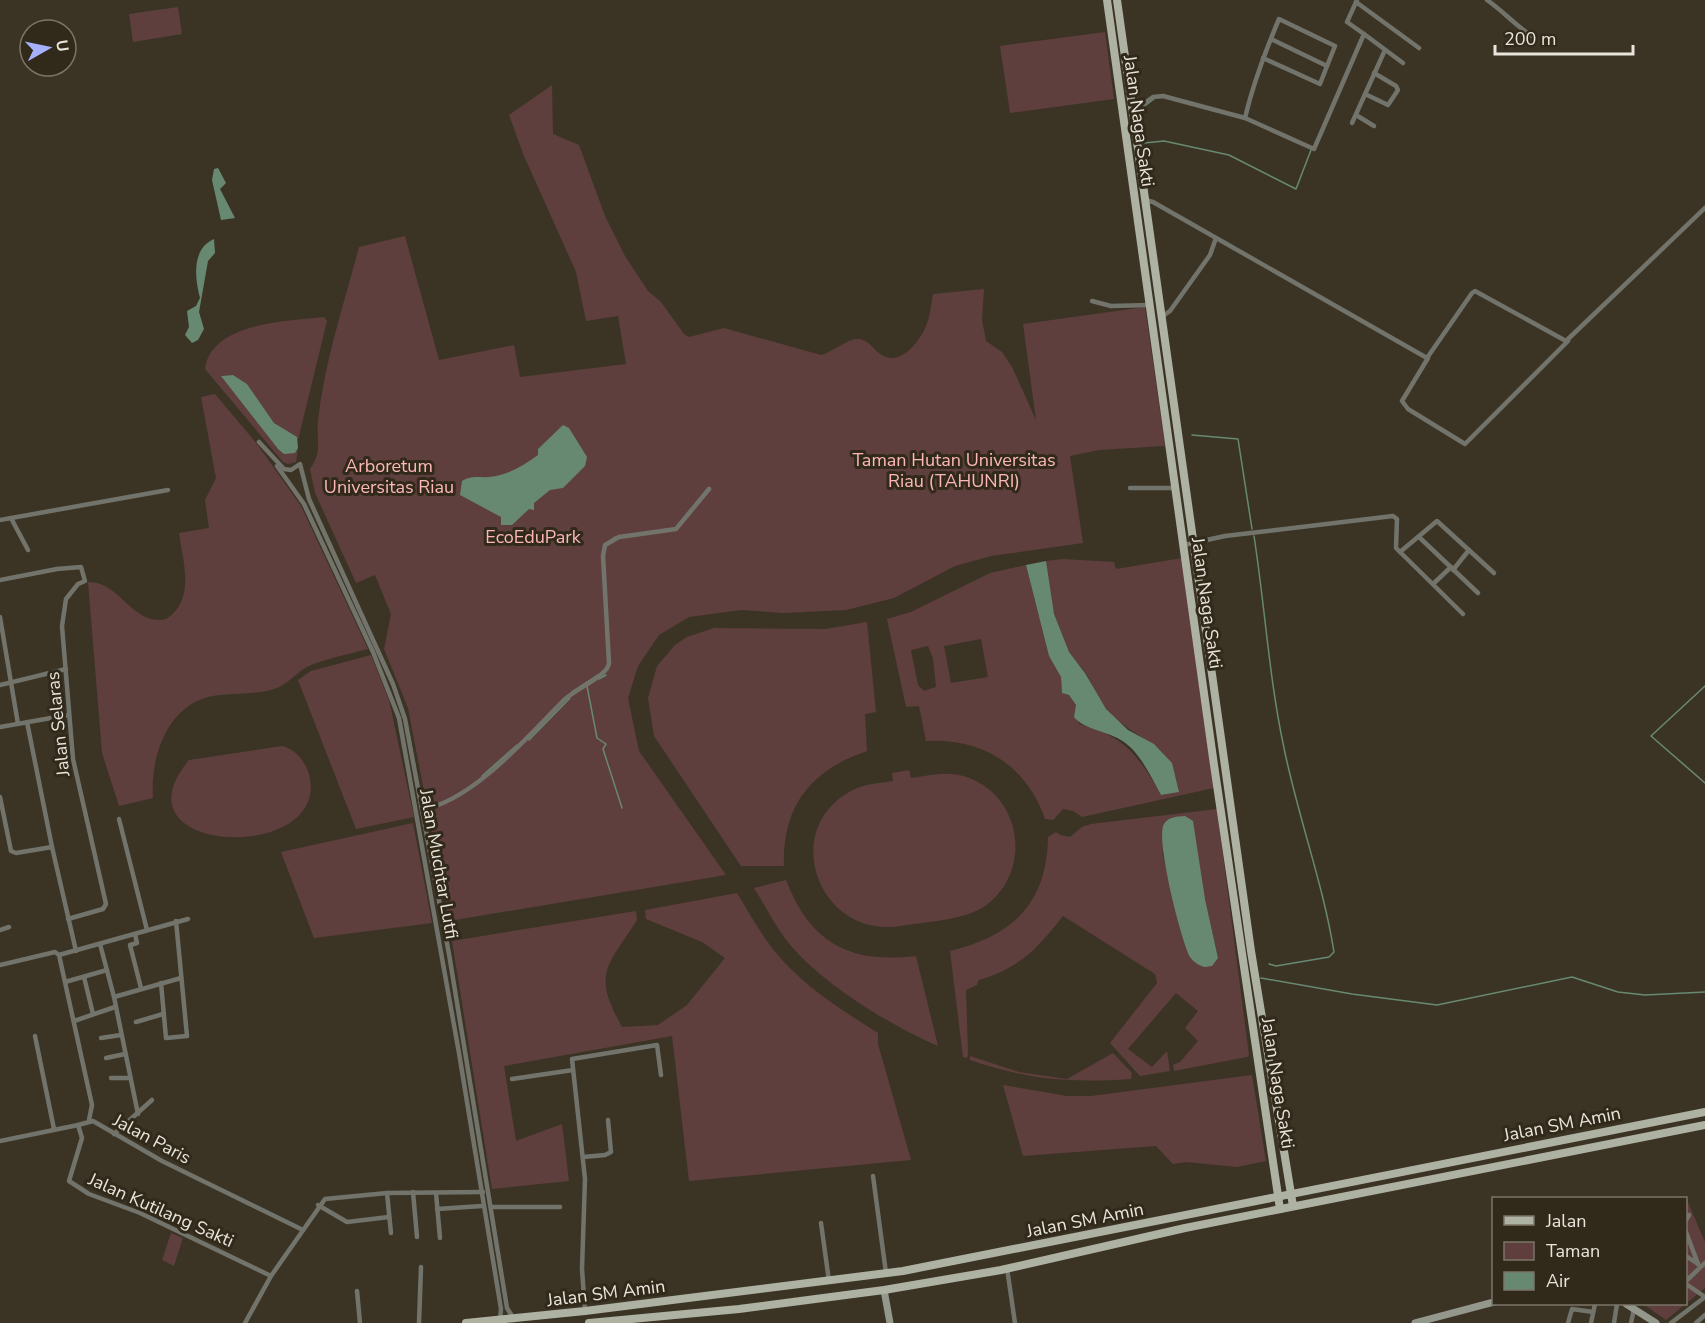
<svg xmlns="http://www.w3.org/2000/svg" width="1705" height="1323" font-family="'Nunito Sans',sans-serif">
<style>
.green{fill:#5f3e3e;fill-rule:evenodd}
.water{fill:#688971}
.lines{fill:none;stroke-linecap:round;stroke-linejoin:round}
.stream{stroke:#688971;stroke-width:1.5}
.minor{stroke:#72746c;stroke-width:4.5}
.secondary{stroke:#94978b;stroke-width:7}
.primary{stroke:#aeb2a2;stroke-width:8}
.labels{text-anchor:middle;stroke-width:6;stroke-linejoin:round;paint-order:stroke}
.street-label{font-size:18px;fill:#eae5dc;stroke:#312a1b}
.park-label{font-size:18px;fill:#fdb7b8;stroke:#312a1b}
</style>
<rect width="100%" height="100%" fill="#3b3425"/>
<!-- green -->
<g class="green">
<polygon points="178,7 182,34 133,42 129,14"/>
<polygon points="1105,32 1114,99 1010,113 1000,46"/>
<path d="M 552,85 L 553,134 L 579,145 L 605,216 L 625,256 L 648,291 L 661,302 L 684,334 L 689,337 L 724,328 L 821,355 C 833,352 848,338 859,339 C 870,340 876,354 886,357 C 903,363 920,341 926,326 C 930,317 931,304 933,294 L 984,289 L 982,320 L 986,341 L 1002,352 L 1012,367 L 1036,420 L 1023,324 L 1145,307 L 1165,446 L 1099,450 L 1070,456 L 1083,543 L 991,556 L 955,566 L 894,598 L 846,610 L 784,613 L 741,610 L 689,617 L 659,635 L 638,666 L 628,698 L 639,751 L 726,875 L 449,921 L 408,708 L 384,649 L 391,614 L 375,575 L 356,583 L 315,493 L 310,469 C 323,451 316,442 318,421 C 324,363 344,304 359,247 L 405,236 L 439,360 L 514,345 L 520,377 L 626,364 L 618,316 L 586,321 L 576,272 L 524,156 L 509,115 Z"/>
<path d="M 324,317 L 327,321 L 298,440 L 274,423 L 247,384 L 233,375 L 222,376 L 278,449 L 295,453 L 298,448 L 296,462 L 288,464 L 283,462 L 205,369 C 211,322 289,321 324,317 Z"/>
<path d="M 215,394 L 257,444 L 301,506 L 368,649 C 349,654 329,658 311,665 C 298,670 290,683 277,688 C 255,696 231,692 208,697 C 166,708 150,759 153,798 L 119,806 L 102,753 L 88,582 C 119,580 133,627 166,619 C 196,600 183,562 179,533 L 209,528 L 205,500 L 216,478 L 201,397 Z"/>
<path d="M 1182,558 L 1214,788 L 1082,817 L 1073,811 L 1063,809 L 1053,820 L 1045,819 C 1027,766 982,737 926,741 L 919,706 L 906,707 L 887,619 L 911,612 L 990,573 L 1026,565 L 1049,656 L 1061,677 L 1062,693 L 1069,695 L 1076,705 L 1079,724 C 1125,736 1139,756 1161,795 L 1178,792 C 1173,740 1138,744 1107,710 C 1098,701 1093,686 1087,675 C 1082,667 1075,661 1070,654 C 1053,628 1049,591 1046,561 L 1063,559 L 1114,562 L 1116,569 ZM 981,639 L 988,677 L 951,683 L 944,646 ZM 928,646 L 933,658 L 936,687 L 924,691 L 918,685 L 911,650 Z"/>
<path d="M 867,622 L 876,712 L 865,714 L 867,751 C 811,770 782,806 784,866 L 741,866 L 654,736 L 648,698 L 657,666 L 675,645 L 687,637 L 714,628 L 825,629 Z"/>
<polygon points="371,655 389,700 414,817 356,829 298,680 311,671"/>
<path d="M 282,746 C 295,749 305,761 309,774 C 333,864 108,857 189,760 Z"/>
<path d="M 909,770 L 911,778 C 931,775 950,770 969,778 C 1023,798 1032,873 985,906 C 962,921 928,921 901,926 C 818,939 778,828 853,790 C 865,784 879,783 893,781 L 892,773 Z"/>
<path d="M 1217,809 L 1249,1055 L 1247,1057 L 1174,1071 L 1173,1065 L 1180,1062 L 1198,1041 L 1185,1028 L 1198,1011 L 1176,993 L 1128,1049 L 1152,1067 L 1167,1051 L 1170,1071 L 1140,1076 L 1110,1043 L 1157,983 L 1155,974 L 1063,916 C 1037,949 1021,967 979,980 L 977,985 L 966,990 L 968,1054 L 967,1058 L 963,1057 L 950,951 C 1012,936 1047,904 1048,837 L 1056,832 L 1060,835 L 1070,837 L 1082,827 L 1091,824 ZM 1162,851 L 1205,899 L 1218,958 L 1191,958 L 1176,911 Z"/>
<polygon points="413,823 432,923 314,938 281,852"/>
<path d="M 786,880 C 810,943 850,964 916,956 L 938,1046 C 890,1025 827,987 792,947 C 777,930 766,907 754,888 Z"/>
<path d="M 737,893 C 751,916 765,942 784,962 C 811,991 845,1012 878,1033 L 878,1044 L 911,1160 L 689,1181 L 672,1036 L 504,1066 L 516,1141 L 562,1124 L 569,1181 L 492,1189 L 452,941 L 636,911 L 637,920 C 607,967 592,973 622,1027 L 658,1025 L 687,1005 L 725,958 L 702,942 L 646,919 L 645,910 Z"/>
<path d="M 1113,1053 L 1132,1073 L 1131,1079 C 1068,1083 1029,1080 970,1060 L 970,1056 L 1019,1072 L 1067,1079 Z"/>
<polygon points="1252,1075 1266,1161 1237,1167 1186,1162 1173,1164 1156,1146 1023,1156 1003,1085 1067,1096 1091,1096"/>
<polygon points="1687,1200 1705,1242 1705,1288 1666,1320 1643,1304 1686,1304"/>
<polygon points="171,1233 183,1238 174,1266 162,1260"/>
</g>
<!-- water -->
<g class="water">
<polygon points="218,168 226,183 220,189 235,218 221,220 212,180 214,169"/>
<path d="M 214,239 L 215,253 L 208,261 L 199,312 L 204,329 L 198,340 L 192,343 L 185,335 L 189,327 L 187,311 L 196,306 L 200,298 C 195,279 191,249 214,239 Z"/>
<polygon points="233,375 247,384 274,423 297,437 298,448 295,453 284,454 278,449 221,376"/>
<path d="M 563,425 L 569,428 L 587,457 L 585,466 L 563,488 L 550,490 L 534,503 L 534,510 L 529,509 L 512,525 L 501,525 L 501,517 L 460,495 L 462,481 C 473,475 478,478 489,477 C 509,475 522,466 538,455 L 538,449 Z"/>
<path d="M 1046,561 L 1054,614 L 1069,652 L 1085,673 L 1106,709 L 1128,730 L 1154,744 L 1172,763 L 1179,792 L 1161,795 C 1151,777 1141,754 1124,742 C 1109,731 1084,730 1074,717 L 1076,705 L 1069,695 L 1062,693 L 1061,677 L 1049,656 L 1026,565 Z"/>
<path d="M 1185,816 L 1193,821 L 1205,899 L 1218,958 L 1212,966 L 1205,967 C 1200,966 1193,962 1190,957 C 1181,940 1155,838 1164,824 C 1169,816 1177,817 1185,816 Z"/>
</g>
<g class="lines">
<!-- stream -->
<g class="stream">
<polyline points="1138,111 1154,99"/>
<polyline points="1144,143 1164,141 1229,155 1296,189 1311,150"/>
<polyline points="1192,435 1238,439 1252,529"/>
<path d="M 1254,536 C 1265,607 1269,678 1284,748 C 1298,817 1323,883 1334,952 L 1329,957 L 1276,966 L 1269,964"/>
<polyline points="605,544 615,537"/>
<polyline points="599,679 606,675"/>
<polyline points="587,686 597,738 606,744 603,749 622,808"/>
<polyline points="1705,686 1651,736 1705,783"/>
<polyline points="572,692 598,675"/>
<polyline points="529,740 570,698"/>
<polyline points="482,776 517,745"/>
<polyline points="1261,978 1352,994 1437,1005 1572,977 1618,992 1645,995 1705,992"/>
</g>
<!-- minor -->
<g class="minor">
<path d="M 1487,0 C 1504,12 1515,25 1533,37"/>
<polyline points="1356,2 1419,48"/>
<polyline points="1364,34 1403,63"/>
<polyline points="1263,58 1320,84 1327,66"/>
<polyline points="1365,94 1388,105 1398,90 1396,86 1374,73"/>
<polyline points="1133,111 1153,97 1163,96 1245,118 1314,149 1364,34 1347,22 1357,0"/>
<polyline points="1356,115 1374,126"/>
<path d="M 1245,118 C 1253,84 1265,52 1279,19 L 1335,46 L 1327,66 L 1271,39"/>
<polyline points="1352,123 1385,50"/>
<polyline points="1145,200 1153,202 1427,358 1472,293 1475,291 1566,341 1705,208"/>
<polyline points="1092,301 1111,306 1150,305"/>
<polyline points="1163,316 1170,311 1210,255 1216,238"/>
<polyline points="1428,358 1402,401 1408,409 1465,444 1568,341"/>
<polyline points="259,442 284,469 291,470 300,464 309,499 393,684 405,719 449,954 507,1308 514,1319"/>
<polyline points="277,466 304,504 373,652 399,718 459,1053 501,1309 500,1320"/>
<polyline points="1130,488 1175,488"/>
<polyline points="11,518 28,550"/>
<polyline points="0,520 168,490"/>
<polyline points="1419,537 1478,593"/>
<polyline points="1184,545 1225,536 1393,516 1397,519 1396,548 1463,614"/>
<polyline points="1400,552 1437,521 1494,573"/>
<polyline points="1453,570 1469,550"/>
<polyline points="0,580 57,569 81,567 85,581 78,584 66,599 62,626 73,759 106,904 103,909 68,919"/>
<polyline points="1433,584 1451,567"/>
<polyline points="0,617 18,724"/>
<polyline points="0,685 66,669"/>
<polyline points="27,722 52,847"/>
<polyline points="0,727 68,715"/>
<polyline points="0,797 11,851 16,853 52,847 76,951"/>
<path d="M 422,810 C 475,799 527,737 564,700 C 574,690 609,675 609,663 L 603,556 L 605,545 L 619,537 L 676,529 L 709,489"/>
<polyline points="119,819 147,930"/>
<polyline points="0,930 9,927"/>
<polyline points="135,934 137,943 130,945 141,988"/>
<polyline points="100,944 114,997 138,1114"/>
<polyline points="59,955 92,1105 89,1120"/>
<polyline points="59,955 188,919"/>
<polyline points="0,965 55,952 59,955"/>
<polyline points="84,977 93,1014"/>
<polyline points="65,982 107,970"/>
<polyline points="161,983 166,1038 187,1036 176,921"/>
<polyline points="114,997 181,978"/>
<polyline points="74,1021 115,1007"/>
<polyline points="136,1022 163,1014"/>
<polyline points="35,1036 54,1129"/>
<polyline points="101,1038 121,1035"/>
<polyline points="106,1058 125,1054"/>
<polyline points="111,1078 130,1078"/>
<polyline points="512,1079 573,1070"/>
<polyline points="78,1125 93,1121 162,1161 303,1230"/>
<polyline points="114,1134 152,1100"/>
<polyline points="0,1141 78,1125 82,1138 69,1181 89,1194 140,1213 271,1276"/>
<polyline points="583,1157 605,1155 611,1152 608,1120"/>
<polyline points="873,1176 886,1273"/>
<polyline points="413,1192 417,1237"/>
<polyline points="387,1193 391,1233"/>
<polyline points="436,1193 440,1238"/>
<polyline points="318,1205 347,1222 389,1217"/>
<polyline points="491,1207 560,1207"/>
<polyline points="437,1209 482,1206"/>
<polyline points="1686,1220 1689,1215"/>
<polyline points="821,1223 829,1281"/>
<polyline points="1686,1232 1698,1264"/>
<polyline points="1686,1256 1698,1264"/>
<polyline points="1007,1268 1015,1323"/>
<polyline points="1686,1281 1705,1263"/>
<polyline points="1686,1284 1705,1297"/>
<polyline points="357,1291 360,1323"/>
<polyline points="585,1311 582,1269 585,1179 572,1059 657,1045 661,1075"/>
<polyline points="245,1323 271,1276 325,1199 387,1193 483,1192"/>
<polyline points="419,1323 421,1267"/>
<polyline points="1568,1323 1572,1309 1593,1312"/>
<polyline points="1591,1323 1595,1304"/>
<polyline points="1614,1323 1617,1304"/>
<polyline points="1631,1323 1634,1309"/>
<polyline points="1671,1323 1705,1297"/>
<polyline points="1696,1323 1705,1315"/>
</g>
<!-- secondary -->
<g class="secondary">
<polyline points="884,1290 890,1323"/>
<polyline points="1626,1304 1656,1323"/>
<polyline points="1415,1323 1494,1302"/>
</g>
<!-- primary -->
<g class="primary">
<polyline points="1107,0 1214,765 1280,1209"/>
<polyline points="1117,0 1251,951 1293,1206"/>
<polyline points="466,1323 585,1311 903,1271 1705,1112"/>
<polyline points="589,1323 739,1309 884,1290 1001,1270 1185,1228 1705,1125"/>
</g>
</g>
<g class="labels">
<!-- street labels -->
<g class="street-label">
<text transform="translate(1139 121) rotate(82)" y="6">Jalan Naga Sakti</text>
<text transform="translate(1207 603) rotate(82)" y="6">Jalan Naga Sakti</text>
<text transform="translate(58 724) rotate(-96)" y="6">Jalan Selaras</text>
<text transform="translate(439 864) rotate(80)" y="6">Jalan Muchtar Lutfi</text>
<text transform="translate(1278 1083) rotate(81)" y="6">Jalan Naga Sakti</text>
<text transform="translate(1562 1124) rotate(-11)" y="6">Jalan SM Amin</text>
<text transform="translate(152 1139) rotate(28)" y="6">Jalan Paris</text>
<text transform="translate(161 1210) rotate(24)" y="6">Jalan Kutilang Sakti</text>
<text transform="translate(1085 1220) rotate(-11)" y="6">Jalan SM Amin</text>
<text transform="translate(606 1293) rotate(-7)" y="6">Jalan SM Amin</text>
</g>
<!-- park labels -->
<g class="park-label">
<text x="954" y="466">Taman Hutan Universitas<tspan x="954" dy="21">Riau (TAHUNRI)</tspan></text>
<text x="389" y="472">Arboretum<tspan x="389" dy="21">Universitas Riau</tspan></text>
<text x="533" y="543">EcoEduPark</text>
</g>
</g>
<!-- legend -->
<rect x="1492" y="1197" width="195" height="108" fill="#312a1b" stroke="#7b7568" stroke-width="1.5"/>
<rect x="1504" y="1216" width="30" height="9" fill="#aeb2a2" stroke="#7b7568" stroke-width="1.5"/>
<text x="1546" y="1227" font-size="18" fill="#eae5dc">Jalan</text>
<rect x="1504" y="1242" width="30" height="18" fill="#5f3e3e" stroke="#7b7568" stroke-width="1.5"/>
<text x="1546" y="1257" font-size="18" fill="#eae5dc">Taman</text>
<rect x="1504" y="1272" width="30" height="18" fill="#688971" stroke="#7b7568" stroke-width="1.5"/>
<text x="1546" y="1287" font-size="18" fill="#eae5dc">Air</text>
<!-- north arrow -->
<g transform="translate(48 48) rotate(81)"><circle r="28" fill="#312a1b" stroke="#7b7568" stroke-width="1.5"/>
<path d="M0-4.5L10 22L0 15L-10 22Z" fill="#a5b1fc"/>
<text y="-9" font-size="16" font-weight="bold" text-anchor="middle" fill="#eae5dc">U</text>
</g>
<!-- scale -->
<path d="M1495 45v9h138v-9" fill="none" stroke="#eae5dc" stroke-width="3"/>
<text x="1504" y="45" font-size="18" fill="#eae5dc" stroke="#312a1b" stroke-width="4.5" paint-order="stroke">200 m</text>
</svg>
